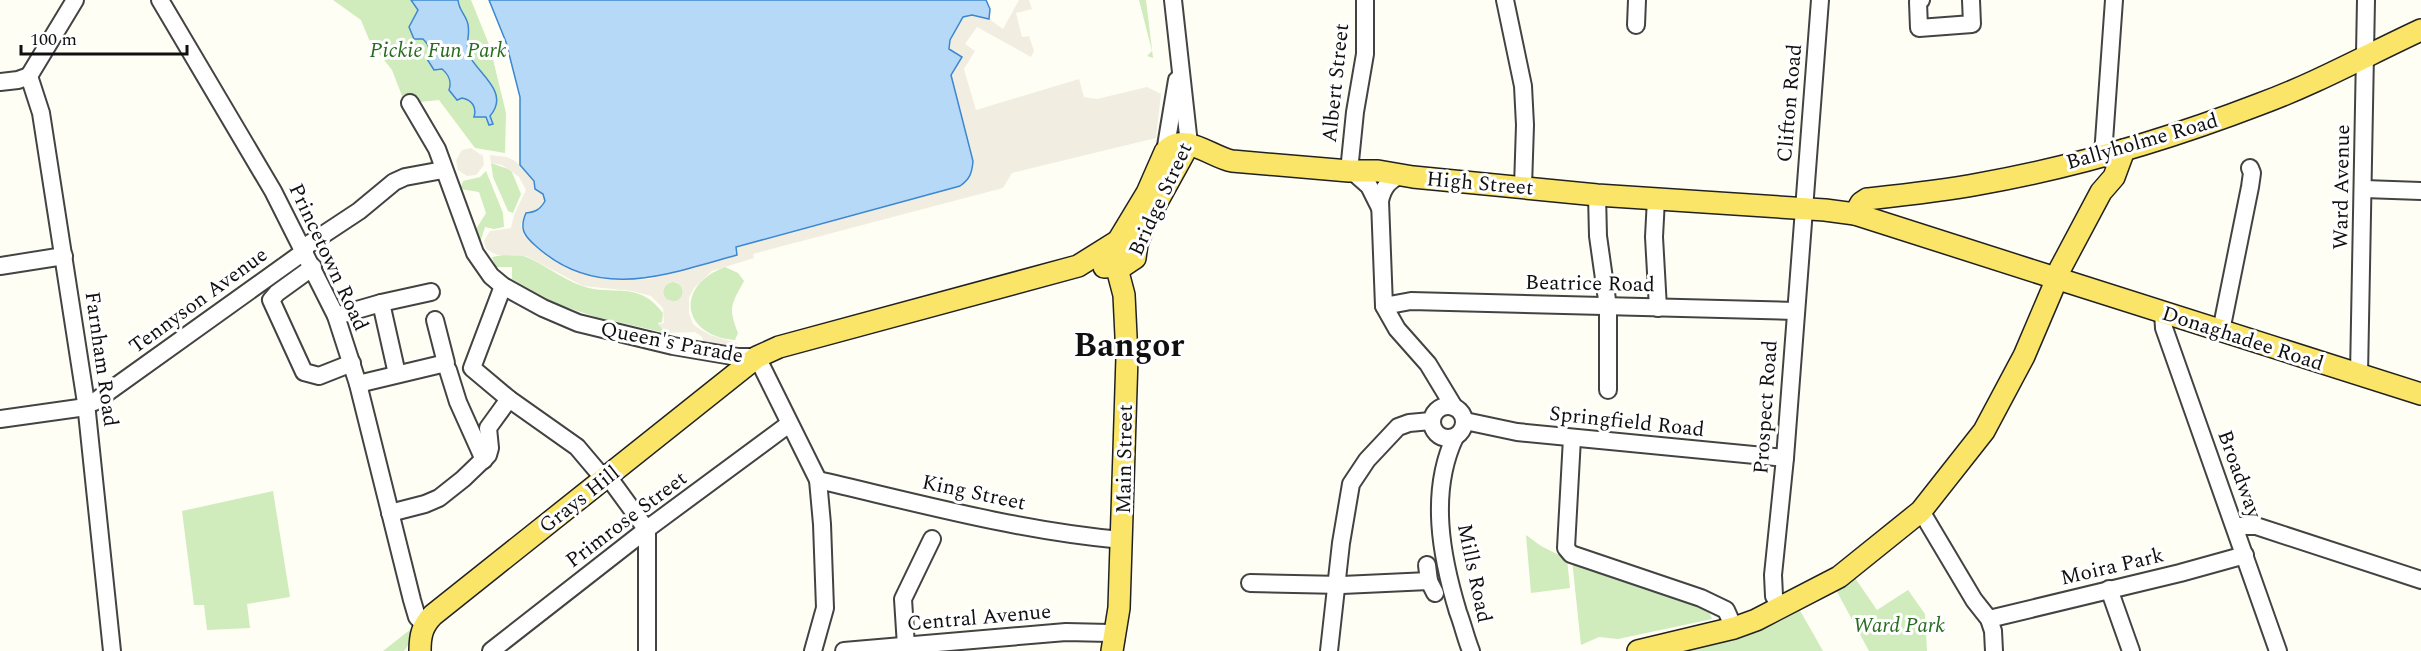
<svg xmlns="http://www.w3.org/2000/svg" width="2421" height="651" font-family="Spectral,serif">
<style>
.green{fill:#d0ebbc}
.plaza{fill:#f1eee1;fill-rule:evenodd}
.water{fill:#b7d9f8;stroke:#3d87d0;stroke-width:1.5}
.lines{fill:none;stroke-linecap:round;stroke-linejoin:round}
.minor-casing{stroke:#434343;stroke-width:20}
.major-casing{stroke:#212121;stroke-width:24}
.minor{stroke:#fff;stroke-width:16}
.major{stroke:#fae568;stroke-width:21}
.labels{text-anchor:middle;stroke-width:6;stroke-linejoin:round;paint-order:stroke}
.park-label{font-size:21px;font-style:italic;fill:#276b1e;stroke:#fff}
.street-label{font-size:21px;fill:#101010;stroke:#fff}
.town-label{font-size:33px;font-weight:bold;fill:#101010;stroke:#fff}
</style>
<rect width="100%" height="100%" fill="#fffef4"/>
<!-- green -->
<g class="green">
<polygon points="333,0 471,0 490,47 506,113 505,153 475,148 439,100 410,103 404,101 392,70 370,42 361,20"/>
<polygon points="1139,0 1146,0 1153,58 1147,56 1152,51"/>
<polygon points="491,163 511,170 521,194 513,213 508,211 493,177"/>
<polygon points="486,171 503,213 504,227 494,229 485,227 480,243 487,260 473,234 486,213 479,192 460,189 463,181 480,177"/>
<path d="M 515,253 C 540,260 559,278 582,286 C 614,297 637,279 663,313 L 662,322 L 658,323 L 666,333 L 596,317 L 554,303 L 512,279 L 512,267 L 496,267 L 492,257 Z"/>
<path d="M 725,267 L 738,273 L 744,281 C 731,305 728,307 738,333 L 735,340 C 682,336 674,286 725,267 Z"/>
<circle cx="673" cy="292" r="10"/>
<polygon points="273,491 290,597 247,604 250,628 207,630 204,605 194,605 182,511"/>
<polygon points="1526,535 1541,546 1567,559 1570,588 1531,593"/>
<polygon points="1572,560 1696,604 1708,610 1712,619 1618,639 1599,637 1581,645"/>
<polygon points="1855,578 1877,610 1908,590 1925,614 1927,651 1869,651 1835,588"/>
<polygon points="1798,607 1823,651 1663,651"/>
<path d="M 411,629 C 414,638 410,643 404,651 L 383,651 Z"/>
</g>
<!-- plaza -->
<g class="plaza">
<path d="M 1019,0 L 1029,0 L 1032,9 L 1016,13 L 1022,37 L 1029,36 L 1034,51 L 1031,57 L 977,27 L 965,44 L 975,51 L 964,69 L 976,110 L 1079,79 L 1084,97 L 1097,99 L 1147,87 L 1161,94 L 1156,138 L 1012,173 L 1003,188 L 753,254 L 754,258 L 712,271 L 694,288 L 689,298 L 689,313 L 693,324 L 698,328 L 710,335 L 737,343 L 732,349 L 704,345 L 702,337 L 695,332 L 666,333 L 658,324 L 664,323 L 663,308 L 651,296 L 632,291 L 583,286 L 526,256 L 497,255 L 486,249 L 484,241 L 490,231 L 511,228 L 514,215 L 526,190 L 519,177 L 502,165 L 491,163 L 490,155 L 507,157 L 515,161 L 528,173 L 534,182 L 535,189 L 543,194 L 545,201 L 540,208 L 534,212 L 526,213 L 521,224 L 524,236 L 550,259 L 628,280 L 650,279 L 737,255 L 735,247 L 967,181 L 972,172 L 973,161 L 951,75 L 950,40 L 963,17 L 972,15 L 989,19 L 1003,29 ZM 671,282 L 677,282 L 683,289 L 682,296 L 676,302 L 666,299 L 663,293 L 665,286 Z"/>
<polygon points="471,148 483,156 484,165 476,175 467,176 458,170 456,160 462,150"/>
</g>
<!-- water -->
<g class="water">
<path d="M 411,0 L 458,0 C 459,10 464,13 467,21 C 472,32 464,44 469,55 C 477,73 511,92 490,116 L 493,124 L 489,125 L 486,117 L 474,117 C 477,107 472,100 462,98 L 457,100 L 449,90 C 452,81 449,75 442,69 L 434,70 L 427,59 C 432,51 429,45 423,39 L 414,39 L 409,27 L 418,10 Z"/>
<path d="M 489,0 L 986,0 L 990,9 L 989,19 L 972,15 L 963,17 L 950,40 L 949,49 L 962,57 L 951,75 L 973,161 C 972,173 970,179 960,186 L 736,247 L 737,255 C 667,274 599,302 537,247 C 524,236 519,229 526,213 C 535,212 540,210 545,201 L 543,194 L 535,189 L 534,181 L 520,165 L 520,97 L 506,42 Z"/>
</g>
<g class="lines">
<!-- minor casing -->
<g class="minor-casing">
<g id="minor">
<polyline points="160,0 273,191 336,316 358,384 412,600 417,617 424,624"/>
<polyline points="1173,0 1189,144"/>
<polyline points="1505,0 1523,86 1525,125 1523,187"/>
<polyline points="1921,0 1918,2 1919,28 1972,24 1971,0"/>
<polyline points="1636,25 1637,0"/>
<polyline points="29,76 41,113 86,403 112,651"/>
<polyline points="29,76 75,0"/>
<polyline points="0,82 18,80 29,76"/>
<polyline points="410,103 437,149 475,253 491,276 503,286 543,308 578,323 673,346 738,357 757,357 818,480 822,524 825,608 813,651"/>
<polyline points="1165,152 1177,80"/>
<polyline points="2103,155 2114,0"/>
<polyline points="1349,171 1355,112 1365,54 1365,0"/>
<polyline points="1352,171 1369,186 1380,208"/>
<path d="M 1402,175 C 1389,180 1383,187 1380,201 L 1384,306 L 1397,329 L 1428,364 L 1454,407"/>
<polyline points="2364,189 2421,191"/>
<polyline points="1597,195 1598,236 1608,307 1608,390"/>
<polyline points="1656,199 1654,237 1658,308"/>
<polyline points="303,248 359,211 394,182 405,177 443,170"/>
<polyline points="0,266 64,256"/>
<polyline points="313,267 277,293 271,300 304,372 319,376 352,363"/>
<polyline points="503,286 472,368 509,399 577,447 599,473 612,482 647,530 647,651"/>
<polyline points="381,303 431,292"/>
<polyline points="1384,306 1411,301 1795,311"/>
<polyline points="2163,313 2164,328 2278,651"/>
<polyline points="336,316 381,303 397,374"/>
<polyline points="2221,331 2250,187 2252,173 2250,168"/>
<polyline points="448,370 458,402 484,460"/>
<polyline points="2359,375 2366,0"/>
<polyline points="358,384 446,363 435,320"/>
<polyline points="86,403 94,402 305,251"/>
<circle cx="1448" cy="422" r="16"/>
<polyline points="0,419 86,407"/>
<polyline points="1465,421 1517,432 1785,458"/>
<path d="M 1455,437 C 1429,492 1441,556 1458,612 C 1463,625 1466,639 1471,651"/>
<polyline points="1572,438 1566,548 1571,554 1701,598 1726,610 1734,628"/>
<path d="M 818,480 C 918,503 1019,531 1122,540"/>
<polyline points="1921,511 1974,600 1989,619 1993,631 1994,651"/>
<polyline points="390,513 425,504 439,498 463,479 488,455 490,448 488,428 509,399"/>
<polyline points="2235,526 2256,526 2421,580"/>
<polyline points="1427,565 1429,581 1435,593"/>
<polyline points="1250,583 1342,585 1429,581"/>
<polyline points="2109,589 2131,651"/>
<polyline points="1779,606 1774,596 1773,575 1785,458 1820,0"/>
<polyline points="1989,619 2180,573 2245,555"/>
<polyline points="906,646 903,599 932,539"/>
<polyline points="491,651 651,526 789,424"/>
<polyline points="844,651 1066,632 1110,633 1116,638"/>
<polyline points="1329,651 1341,543 1351,484 1367,460 1398,427 1409,423 1431,421"/>
</g>
</g>
<!-- major casing -->
<g class="major-casing">
<g id="major">
<path d="M 1855,214 L 1861,203 L 1867,199 C 1904,195 1942,191 1979,184 C 2075,167 2169,139 2260,104 C 2315,84 2367,55 2421,30"/>
<polyline points="1104,267 1123,266 1135,258 1137,244 1145,224 1189,144"/>
<polyline points="2060,269 2101,192 2114,177 2124,150"/>
<polyline points="2065,281 2421,394"/>
<path d="M 420,651 C 420,636 422,626 433,615 L 757,357 L 779,347 L 1078,266 L 1118,241 L 1147,193 L 1165,152 C 1182,130 1211,157 1232,161 L 1349,171 L 1378,171 L 1413,177 L 1597,195 L 1825,210 L 1855,214 L 2046,275"/>
<polyline points="1112,651 1119,608 1127,357 1124,295 1114,257 1118,241"/>
<polyline points="1638,651 1734,628 1756,620 1839,577 1921,511 1984,431 2024,356 2053,288"/>
</g>
</g>
<!-- minor -->
<use href="#minor" class="minor"/>
<!-- major -->
<use href="#major" class="major"/>
</g>
<g class="labels">
<!-- park labels -->
<g class="park-label">
<text x="438" y="57">Pickie Fun Park</text>
<text x="1899" y="632">Ward Park</text>
</g>
<!-- street labels -->
<g class="street-label">
<text transform="translate(1335 83) rotate(-84)" y="7">Albert Street</text>
<text transform="translate(1789 103) rotate(-85)" y="7">Clifton Road</text>
<text transform="translate(2142 141) rotate(-16)" y="7">Ballyholme Road</text>
<text transform="translate(1480 183) rotate(5)" y="7">High Street</text>
<text transform="translate(2341 187) rotate(-89)" y="7">Ward Avenue</text>
<text transform="translate(1160 199) rotate(-65)" y="7">Bridge Street</text>
<text transform="translate(329 257) rotate(65)" y="7">Princetown Road</text>
<text transform="translate(1590 283) rotate(1)" y="7">Beatrice Road</text>
<text transform="translate(198 300) rotate(-36)" y="7">Tennyson Avenue</text>
<text transform="translate(2243 338) rotate(18)" y="7">Donaghadee Road</text>
<text transform="translate(672 342) rotate(11)" y="7">Queen's Parade</text>
<text transform="translate(102 359) rotate(82)" y="7">Farnham Road</text>
<text transform="translate(1765 407) rotate(-86)" y="7">Prospect Road</text>
<text transform="translate(1627 421) rotate(6)" y="7">Springfield Road</text>
<text transform="translate(1124 459) rotate(-89)" y="7">Main Street</text>
<text transform="translate(2240 474) rotate(70)" y="7">Broadway</text>
<text transform="translate(974 492) rotate(12)" y="7">King Street</text>
<text transform="translate(579 499) rotate(-38)" y="7">Grays Hill</text>
<text transform="translate(626 519) rotate(-37)" y="7">Primrose Street</text>
<text transform="translate(2112 566) rotate(-13)" y="7">Moira Park</text>
<text transform="translate(1475 573) rotate(78)" y="7">Mills Road</text>
<text transform="translate(979 617) rotate(-5)" y="7">Central Avenue</text>
</g>
<!-- town labels -->
<g class="town-label">
<text x="1129" y="356">Bangor</text>
</g>
</g>
<!-- scale -->
<path d="M21 45v9h166v-9" fill="none" stroke="#101010" stroke-width="3"/>
<text x="30" y="45" font-size="18" fill="#101010" stroke="#ffffff" stroke-width="4.5" paint-order="stroke">100 m</text>
</svg>
